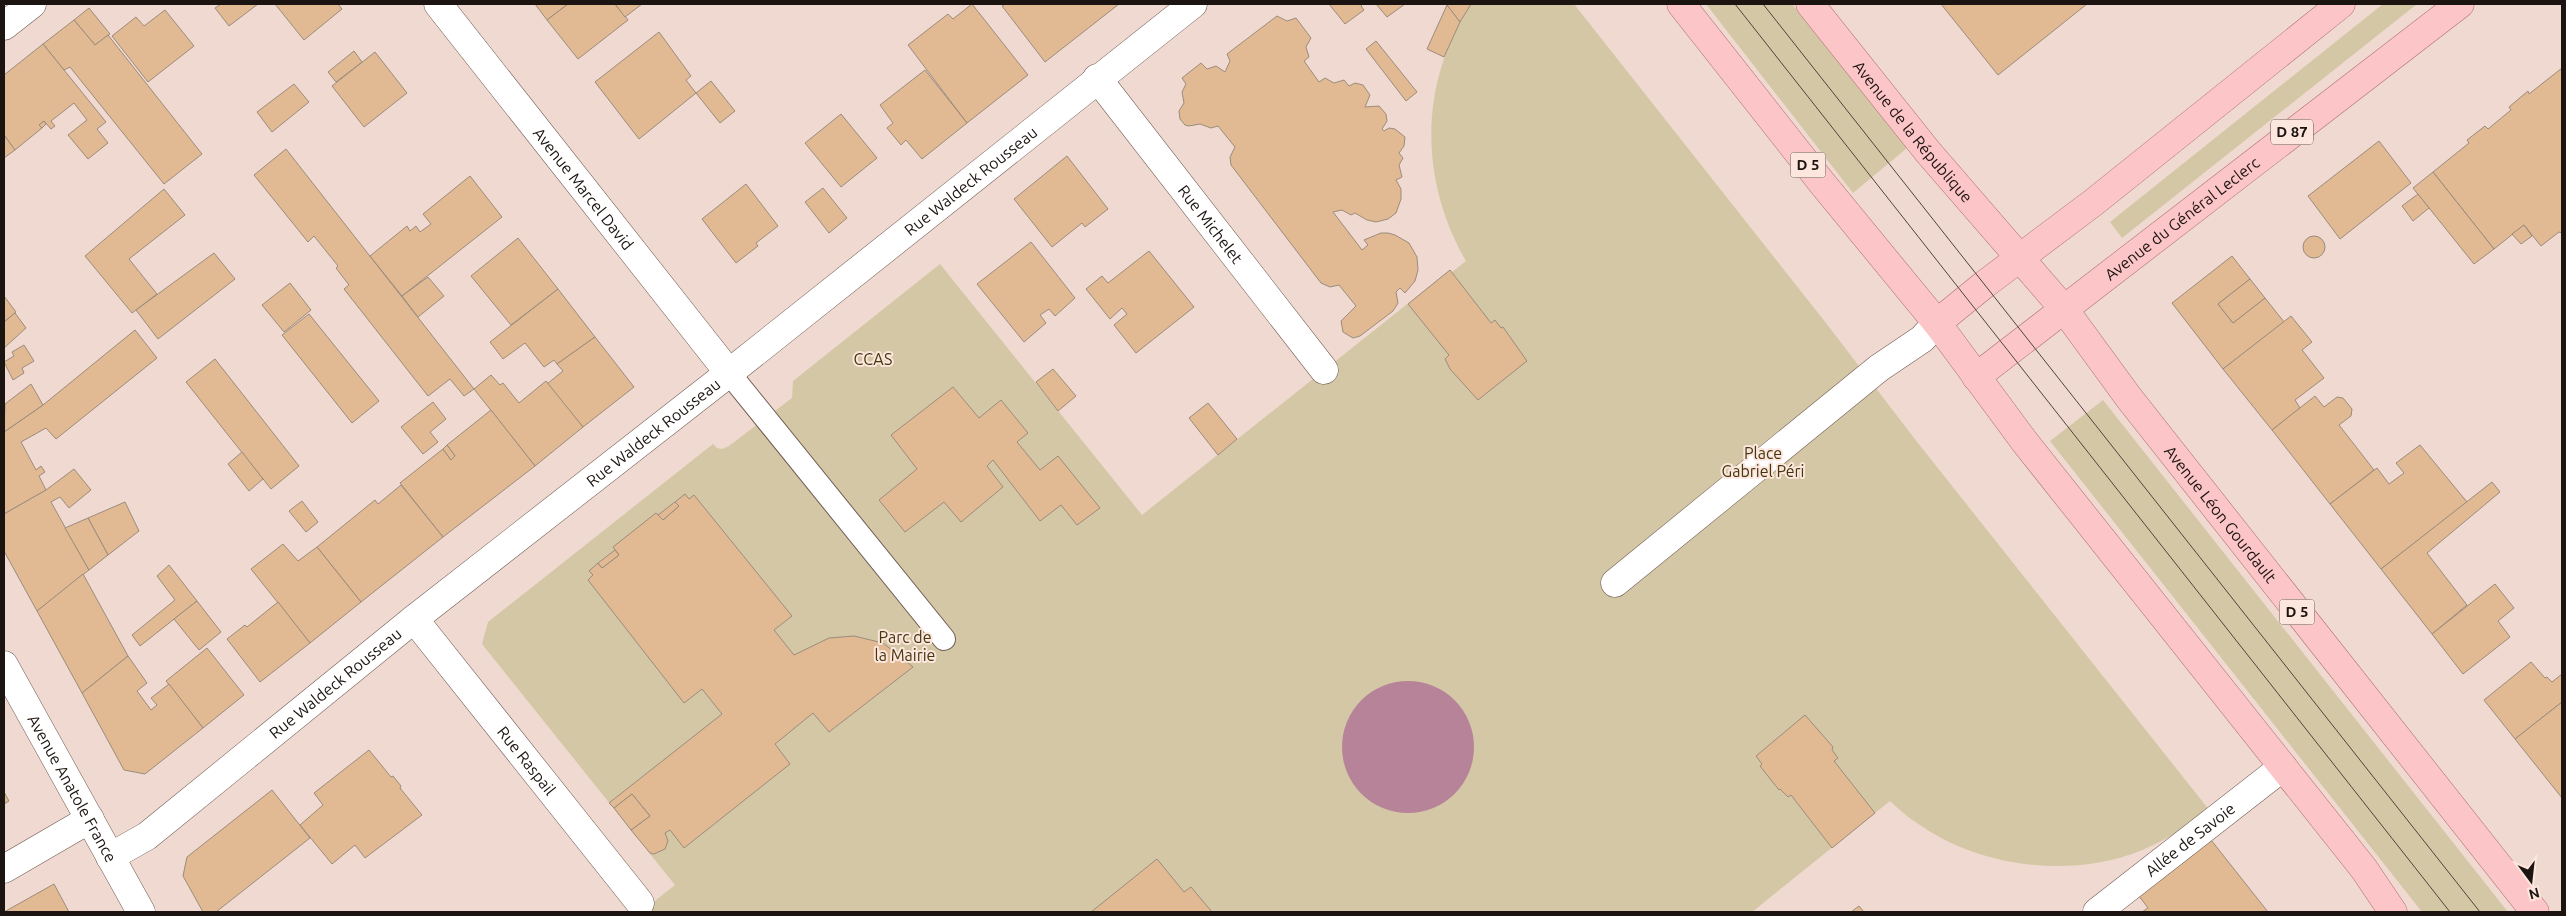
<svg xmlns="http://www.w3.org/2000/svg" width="2566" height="916" font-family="Ubuntu,sans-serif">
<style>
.green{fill:#d4c7a5}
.water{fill:#b78398}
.building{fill:#e1b992;stroke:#9b8c7d}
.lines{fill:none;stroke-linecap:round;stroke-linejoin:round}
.lane-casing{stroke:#705c54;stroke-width:24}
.street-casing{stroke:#705c54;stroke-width:29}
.primary-casing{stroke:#ac6e70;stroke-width:29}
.lane{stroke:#fff;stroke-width:22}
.street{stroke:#fff;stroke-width:28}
.primary{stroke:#fcc5c8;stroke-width:28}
.tram{stroke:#4f443f;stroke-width:1}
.labels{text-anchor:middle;stroke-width:4;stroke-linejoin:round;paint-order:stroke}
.shield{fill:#fde6dd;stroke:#60534e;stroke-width:1}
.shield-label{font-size:15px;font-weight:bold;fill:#1c1411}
.street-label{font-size:16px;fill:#1c1411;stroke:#fde6dd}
.park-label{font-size:16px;fill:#44370d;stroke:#fde6dd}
</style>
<rect width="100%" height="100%" fill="#f0d9d0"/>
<!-- green -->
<g class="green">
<path d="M 1471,4 L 1574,4 L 1826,323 L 1914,438 L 2210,811 C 2188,825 2165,841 2140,851 C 2069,879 1978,867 1917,823 C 1907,817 1899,809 1890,801 L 1752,912 L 641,912 L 675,885 L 482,644 L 488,622 L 713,444 L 717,448 L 722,449 L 729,446 L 792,398 L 793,381 L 940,264 L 1142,515 L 1450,270 L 1452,272 L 1466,261 C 1419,180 1419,83 1471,4 Z"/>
<polygon points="1706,4 1792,4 1907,148 1853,193"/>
<polygon points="2383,4 2417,4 2122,238 2110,222"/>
<polygon points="2103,400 2508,912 2422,912 2050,441"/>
</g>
<!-- water -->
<circle class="water" cx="1408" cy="747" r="66"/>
<!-- building -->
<g class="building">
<polygon points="221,4 258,4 229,26 215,8"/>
<polygon points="275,4 338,4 342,9 304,40"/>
<polygon points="535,4 568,4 547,20"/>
<polygon points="568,4 615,4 628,20 578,59 547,20"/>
<polygon points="615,4 642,4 625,17"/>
<polygon points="972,4 1028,75 967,123 908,45 948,14 953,19"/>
<polygon points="1005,4 1119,4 1045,62 1002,6"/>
<polygon points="1329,4 1363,4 1361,6 1364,10 1345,24"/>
<polygon points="1376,4 1405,4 1387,17"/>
<polygon points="1446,4 1471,4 1460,22"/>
<polygon points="1941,4 2087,4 1998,75"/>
<polygon points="1447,5 1460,22 1444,57 1427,49"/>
<polygon points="89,8 110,34 95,45 74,20"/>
<polygon points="165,10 194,46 148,82 112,36 136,17 144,26"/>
<polygon points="1277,16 1287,21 1296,18 1311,38 1306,47 1309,57 1304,61 1319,82 1325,78 1334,83 1344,80 1349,86 1355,83 1363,85 1370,95 1365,107 1379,106 1386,114 1387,121 1382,129 1384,131 1389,128 1395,129 1405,137 1404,146 1399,153 1403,158 1399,165 1402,177 1396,180 1401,189 1401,199 1396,213 1388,219 1376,222 1367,220 1355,213 1351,215 1342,210 1333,212 1362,250 1368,245 1364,240 1381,233 1388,233 1395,235 1409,243 1417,257 1418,270 1415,281 1405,293 1400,288 1396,292 1398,303 1393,311 1360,336 1353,338 1343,332 1341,321 1356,306 1339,285 1330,287 1321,283 1231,165 1230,157 1235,147 1218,126 1211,128 1200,124 1189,126 1185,125 1180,119 1179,111 1184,103 1182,92 1186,84 1182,78 1201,63 1207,69 1216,66 1225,72 1230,61 1227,54"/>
<polygon points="74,20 95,45 108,35 202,154 164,184 70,67 64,70 43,44"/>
<polygon points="659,32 691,76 686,80 696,93 639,139 595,82"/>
<polygon points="1376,41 1417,92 1406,101 1366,49"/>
<polygon points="43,44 106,122 97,129 108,143 88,159 68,135 87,120 74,103 51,121 55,126 51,129 44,121 39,125 42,128 15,150 4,135 4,75"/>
<polygon points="354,51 362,62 336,82 328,72"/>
<polygon points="375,52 407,93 364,127 332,86"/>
<polygon points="2562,68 2562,233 2559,232 2541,246 2524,225 2494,249 2433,172 2469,143 2467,140 2485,126 2488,129 2511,110 2509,107 2528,91 2529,94"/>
<polygon points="925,70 967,123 922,159 906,140 901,145 887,128 893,123 880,105"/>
<polygon points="711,81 735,111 720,123 696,93"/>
<polygon points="294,84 309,102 272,132 257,112"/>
<polygon points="841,114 877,158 841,187 805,143"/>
<polygon points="44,121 46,124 42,128 39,125"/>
<polygon points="4,135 15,150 4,158"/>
<polygon points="2379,141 2411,183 2340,239 2308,196"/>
<polygon points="286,149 474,389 464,396 450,379 428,396 344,289 349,285 336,268 338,266 314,236 308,242 254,175"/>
<polygon points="1067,156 1108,209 1085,227 1082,223 1052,247 1014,199"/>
<polygon points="2433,172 2494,249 2474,264 2413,188"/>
<polygon points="470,176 502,217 402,296 370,256 407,226 410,231 416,226 420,232 431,224 423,214"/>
<polygon points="746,184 778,226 756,243 758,246 736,263 702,219"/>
<polygon points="823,188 847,218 829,233 805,202"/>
<polygon points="164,189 185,215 129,259 157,294 132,313 85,256"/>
<polygon points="2418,194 2429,208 2413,221 2402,206"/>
<polygon points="2524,225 2532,236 2521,244 2512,234"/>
<circle cx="2314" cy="247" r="11"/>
<polygon points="518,238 558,289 511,325 471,276"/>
<polygon points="1031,242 1075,298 1055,316 1049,309 1040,315 1046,323 1024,342 977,284"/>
<polygon points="1149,251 1194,307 1136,353 1114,325 1127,314 1122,308 1110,319 1086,289 1102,276 1108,283"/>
<polygon points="214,253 235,279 158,339 136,310"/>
<polygon points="2232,256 2250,279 2218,304 2233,323 2265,298 2284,322 2223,369 2172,303"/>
<polygon points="1450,270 1491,323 1495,320 1501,328 1503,327 1527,361 1478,400 1450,369 1445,359 1449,355 1408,304"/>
<polygon points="428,277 444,296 418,317 402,296"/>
<polygon points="2250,279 2265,298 2233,323 2218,304"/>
<polygon points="290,283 311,310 284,332 262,305"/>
<polygon points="558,289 595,337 557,364 554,360 544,367 525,343 503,359 490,342"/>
<polygon points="4,296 16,312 4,322"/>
<polygon points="15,313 26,328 4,348 4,322"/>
<polygon points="309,314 379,401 352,423 282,335"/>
<polygon points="2291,316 2312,342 2302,350 2324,378 2295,400 2300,408 2272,430 2223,369"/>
<polygon points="135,330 157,358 56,439 46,428 21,442 36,470 41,466 45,472 39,476 46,490 4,514 4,432 43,405"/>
<polygon points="595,337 634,387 583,427 547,384 563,371 557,364"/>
<polygon points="24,345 34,361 22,368 24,373 13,380 4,362 14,356 12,352"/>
<polygon points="215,359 299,466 271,489 186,382"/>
<polygon points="1053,369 1076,396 1058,411 1036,382"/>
<polygon points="491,375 500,385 503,383 519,403 546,381 583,427 535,466 474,389"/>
<polygon points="31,384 43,405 4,432 5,404"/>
<polygon points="953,387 979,418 1001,400 1028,433 1017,442 1040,470 1058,456 1100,508 1077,525 1061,505 1040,521 993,460 987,466 1003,487 961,522 944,502 905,532 879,500 917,469 891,435"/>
<polygon points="2315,396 2324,407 2337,397 2343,398 2352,409 2351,416 2339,425 2374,470 2330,504 2272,430"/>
<polygon points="433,402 446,419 430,432 438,442 423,454 401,427"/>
<polygon points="1208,403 1237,439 1218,455 1189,418"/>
<polygon points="491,410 535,466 443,537 400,483 443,449 451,460 455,456 447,445"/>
<polygon points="447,445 455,456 451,460 443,449"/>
<polygon points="2420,445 2467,502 2381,569 2330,504 2377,468 2389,484 2404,473 2396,463"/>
<polygon points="242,452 263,479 249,491 228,464"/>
<polygon points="74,469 91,490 69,508 60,497 51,502 89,570 37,611 4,551 4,514 46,490"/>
<polygon points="2492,482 2500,492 2427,553 2467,605 2432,634 2381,569"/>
<polygon points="401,485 443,537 361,602 317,547 375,500 378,504"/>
<polygon points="685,494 689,499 694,495 792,616 774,630 794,655 829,638 854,636 883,643 913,667 829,732 813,713 775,744 790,764 684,848 670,830 665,833 668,841 665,849 654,854 650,853 631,830 650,816 632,794 614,808 609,803 722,714 702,689 684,703 588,580 593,575 589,571 598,563 602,568 619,555 613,547 656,513 663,520 679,506 675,502"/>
<polygon points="302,501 318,522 306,532 289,511"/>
<polygon points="125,502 139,531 108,555 88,518"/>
<polygon points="675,502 679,506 663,520 658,515"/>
<polygon points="88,518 108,555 89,570 65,528"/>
<polygon points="283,544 298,561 317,547 361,602 310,643 251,569"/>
<polygon points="615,550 619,555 602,568 598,563"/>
<polygon points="169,565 197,601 140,646 132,635 175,600 157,576"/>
<polygon points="83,574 128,656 82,693 37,611"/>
<polygon points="2495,584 2514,608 2498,621 2510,637 2463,674 2432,634"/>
<polygon points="197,601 221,632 199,650 174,619"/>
<polygon points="278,602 310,643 260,682 227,639 245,625 247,627"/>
<polygon points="207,648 244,695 203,728 166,681"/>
<polygon points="128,656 147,683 137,691 151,710 157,705 151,698 169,684 203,728 145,774 124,770 82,693"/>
<polygon points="2531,662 2545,678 2547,677 2552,682 2562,674 2562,702 2515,739 2484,700"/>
<polygon points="2562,702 2562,798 2515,739"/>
<polygon points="1805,715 1833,747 1832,750 1838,758 1834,761 1875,813 1832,848 1791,795 1788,797 1780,789 1779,790 1760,766 1762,764 1756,756"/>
<polygon points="369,750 391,777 393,776 401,786 400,788 422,815 365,858 355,845 332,864 300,825 323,805 314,793"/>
<polygon points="272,790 310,838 216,912 203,912 183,876 187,857"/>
<polygon points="4,792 9,801 4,804"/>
<polygon points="632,794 650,816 631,830 614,808"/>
<polygon points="2211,840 2268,912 2142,912 2148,908 2139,896"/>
<polygon points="1157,859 1184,892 1191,887 1212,912 1091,912"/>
<polygon points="54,884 69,912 4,912"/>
<polygon points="1859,906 1864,912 1851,912"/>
</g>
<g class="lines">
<!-- lane casing -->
<g class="lane-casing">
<polyline id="lane" points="729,373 944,639"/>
</g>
<!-- street casing -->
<g class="street-casing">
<g id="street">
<path id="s1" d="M 438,4 L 729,373"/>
<polyline points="4,26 32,4"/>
<path id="s2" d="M 1097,78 L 1324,370"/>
<polyline points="1615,583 1879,368 1922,339 1937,323"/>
<path id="s3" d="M 414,619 L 640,903"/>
<path id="s4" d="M 4,665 L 141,912"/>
<path id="s5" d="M 110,857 L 147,836 L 414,619 L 729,373 L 1193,4"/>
<polyline points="4,869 90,819"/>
<path id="s6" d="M 2097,912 L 2283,767"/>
</g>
</g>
<!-- primary casing -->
<g class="primary-casing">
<g id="primary">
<polyline points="1681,4 1822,183 1937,323 2024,441 2364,869 2393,912"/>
<path id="s7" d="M 1810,4 L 1928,152 L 2064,309 L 2129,398 L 2535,912"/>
<polyline points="1937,323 1985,284 2094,202 2341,4"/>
<path id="s8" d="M 1976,377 L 2460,4"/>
</g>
</g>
<!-- lane -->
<use href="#lane" class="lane"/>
<!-- street -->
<use href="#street" class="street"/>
<!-- primary -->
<use href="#primary" class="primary"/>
<!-- tram -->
<g class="tram">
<polyline points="1735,4 2450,912"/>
<polyline points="1763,4 2480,912"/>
</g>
</g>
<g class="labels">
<!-- shield labels -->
<g class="shield">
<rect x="2271" y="119.5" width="42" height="25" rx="4"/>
<rect x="1790.5" y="152.5" width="35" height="25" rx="4"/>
<rect x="2279.5" y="599.5" width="35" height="25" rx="4"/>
</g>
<g class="shield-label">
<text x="2292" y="137">D 87</text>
<text x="1808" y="170">D 5</text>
<text x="2297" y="617">D 5</text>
</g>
<!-- street labels -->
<g class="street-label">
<text dy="6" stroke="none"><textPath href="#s7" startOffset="164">Avenue de la République</textPath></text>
<text dy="6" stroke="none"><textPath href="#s5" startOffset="1095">Rue Waldeck Rousseau</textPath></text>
<text dy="6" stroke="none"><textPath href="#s1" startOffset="235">Avenue Marcel David</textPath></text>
<text dy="6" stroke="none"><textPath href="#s8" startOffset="260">Avenue du Général Leclerc</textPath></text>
<text dy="6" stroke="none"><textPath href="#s2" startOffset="185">Rue Michelet</textPath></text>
<text dy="6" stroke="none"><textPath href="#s5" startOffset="690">Rue Waldeck Rousseau</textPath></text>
<text dy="6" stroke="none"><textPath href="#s7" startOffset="655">Avenue Léon Gourdault</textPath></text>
<text dy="6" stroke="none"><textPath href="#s5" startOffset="285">Rue Waldeck Rousseau</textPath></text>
<text dy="6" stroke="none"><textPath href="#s3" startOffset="181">Rue Raspail</textPath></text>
<text dy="6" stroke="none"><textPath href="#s4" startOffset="141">Avenue Anatole France</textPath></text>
<text dy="6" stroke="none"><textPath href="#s6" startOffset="118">Allée de Savoie</textPath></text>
</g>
<!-- park labels -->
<g class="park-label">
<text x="873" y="365">CCAS</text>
<text x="1763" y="459">Place<tspan x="1763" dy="18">Gabriel Péri</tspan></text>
<text x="905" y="643">Parc de<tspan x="905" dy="18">la Mairie</tspan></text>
</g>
</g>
<!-- border -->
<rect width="2566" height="916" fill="none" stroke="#1c1411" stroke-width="10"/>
<!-- north arrow -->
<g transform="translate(2531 881) rotate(165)" stroke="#fde6dd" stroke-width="4" paint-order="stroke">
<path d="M0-4L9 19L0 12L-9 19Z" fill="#1c1411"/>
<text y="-8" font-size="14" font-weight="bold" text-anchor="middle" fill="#1c1411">N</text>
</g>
</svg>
